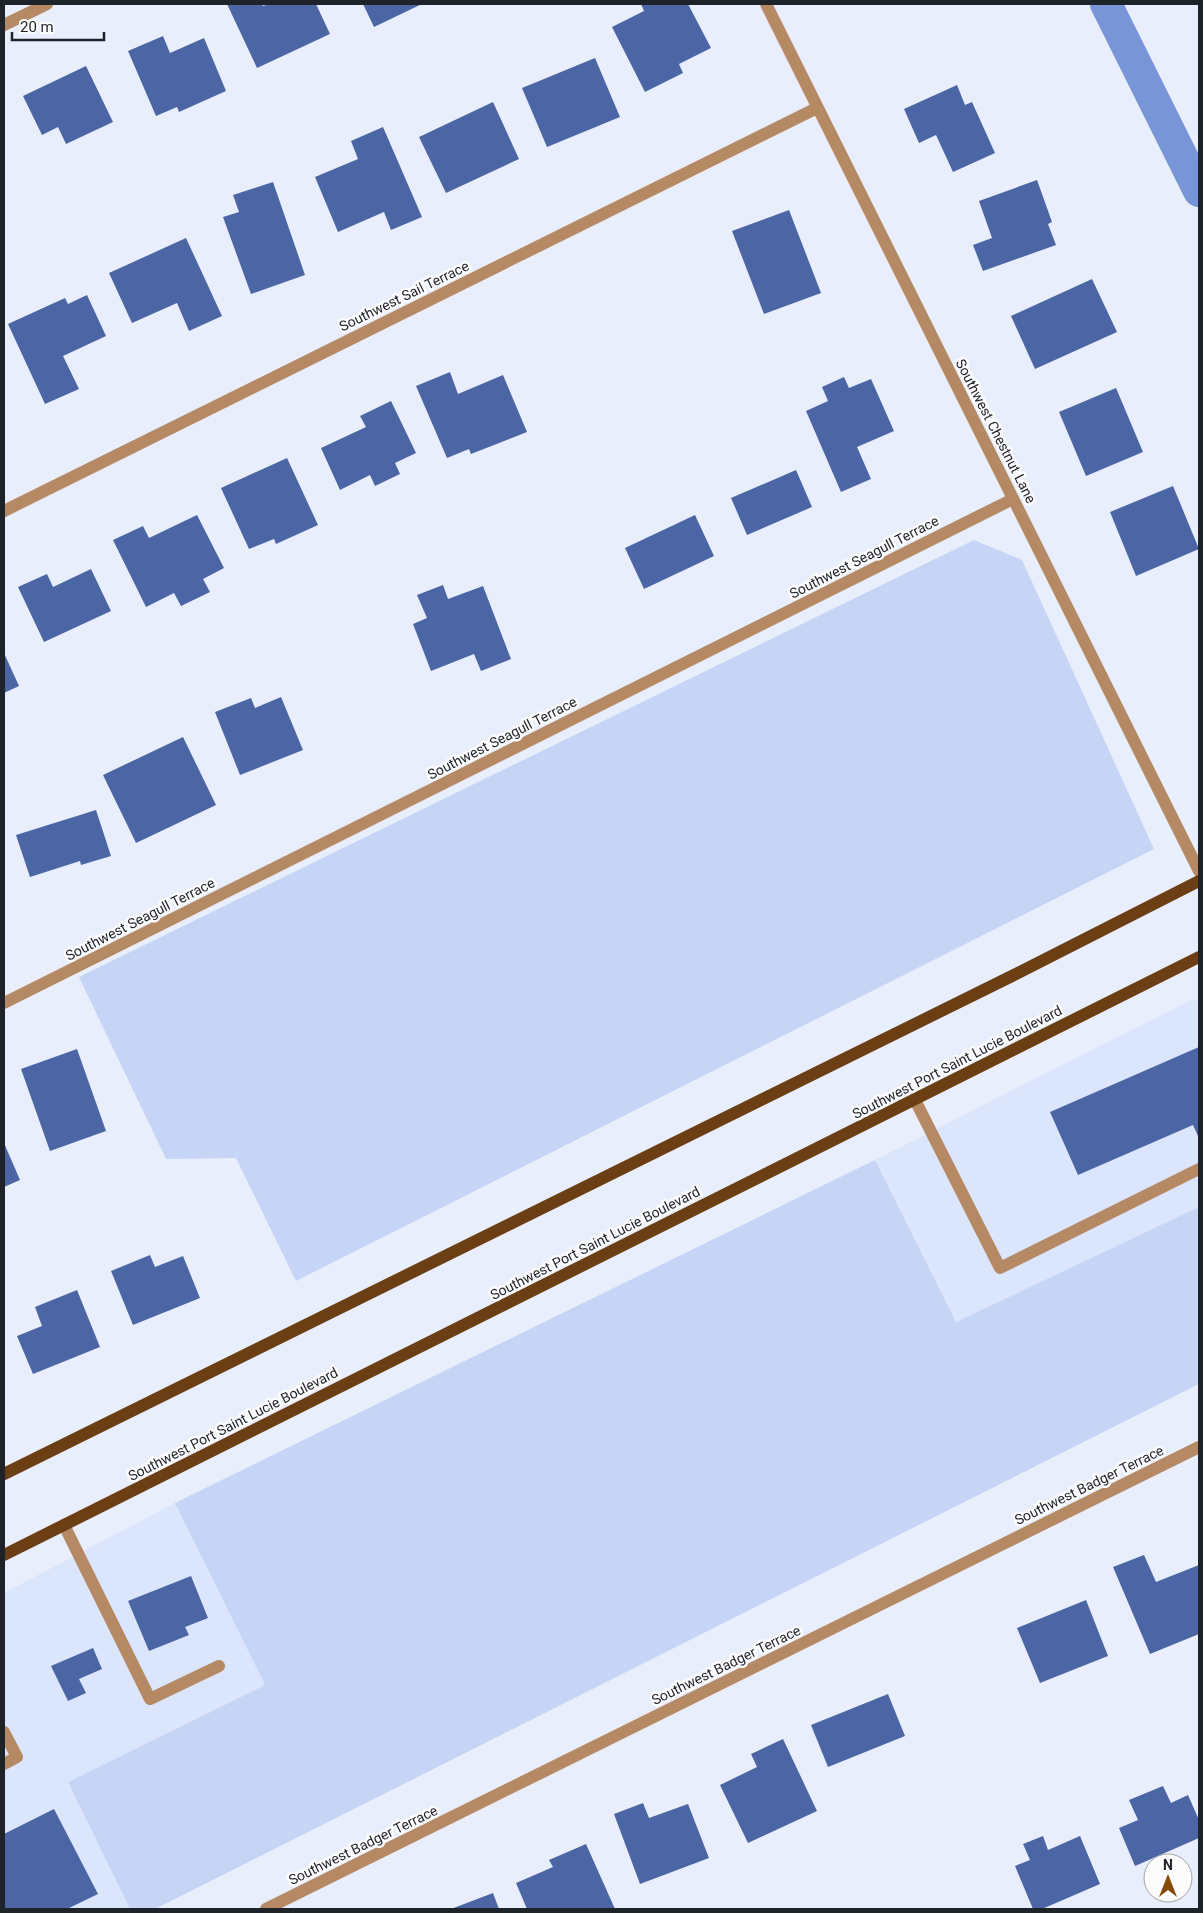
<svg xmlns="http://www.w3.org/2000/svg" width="1203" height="1913" font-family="Roboto,sans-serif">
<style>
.built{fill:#dbe5fc}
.green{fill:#c6d5f6}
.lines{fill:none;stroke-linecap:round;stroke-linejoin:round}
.canal{stroke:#7895d8;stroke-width:32}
.building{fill:#4c66a5}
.service{stroke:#b68965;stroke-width:12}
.minor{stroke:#b68965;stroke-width:12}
.primary{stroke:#6c3e14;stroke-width:12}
.labels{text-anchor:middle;stroke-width:5;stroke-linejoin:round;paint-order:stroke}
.street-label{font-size:14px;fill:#1e2229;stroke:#fcfcfc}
</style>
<rect width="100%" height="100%" fill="#e8eefb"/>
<!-- built -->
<g class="built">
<polygon points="1193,999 1199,1001 1199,1207 956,1322 875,1160"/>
<polygon points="175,1503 265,1685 68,1782 130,1909 4,1909 4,1593"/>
</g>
<!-- green -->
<g class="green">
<polygon points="974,540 1022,560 1154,849 296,1281 236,1158 166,1159 79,977"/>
<polygon points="875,1160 956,1322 1199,1207 1199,1384 155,1909 130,1909 68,1782 265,1685 175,1503"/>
</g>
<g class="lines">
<!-- canal -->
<polyline class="canal" points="1106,4 1199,191"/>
</g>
<!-- building -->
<g class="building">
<polygon points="227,4 262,4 263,6 269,4 316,4 330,34 257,68"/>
<polygon points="363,4 422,4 374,27"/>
<polygon points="641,4 688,4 711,48 679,64 683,73 645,92 612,27 644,11"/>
<polygon points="163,36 170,53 204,38 226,91 179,112 177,107 156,116 128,51"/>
<polygon points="595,58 620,117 547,147 522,88"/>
<polygon points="86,66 113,122 66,144 58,127 42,135 23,96"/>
<polygon points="957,85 965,105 972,102 995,153 953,172 936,135 919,143 904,109"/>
<polygon points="493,102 519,159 446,193 419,137"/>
<polygon points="383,127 422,217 391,230 384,212 338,232 315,177 358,159 351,141"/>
<polygon points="1037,180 1052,222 1048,224 1056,245 983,271 973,245 992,238 979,201"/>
<polygon points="273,182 305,275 251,294 223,217 239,212 233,195"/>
<polygon points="789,210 821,293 764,314 732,231"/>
<polygon points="186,238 222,316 189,331 177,303 132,323 109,273"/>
<polygon points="1092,279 1117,332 1035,369 1011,316"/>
<polygon points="87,295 106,336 63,356 79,389 45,404 8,324 65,298 68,304"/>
<polygon points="450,372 458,394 503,375 527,432 471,454 469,449 447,458 416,386"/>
<polygon points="844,377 849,388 871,379 894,431 857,447 871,479 841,492 806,411 828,401 822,387"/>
<polygon points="1116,388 1143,452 1086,476 1059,412"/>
<polygon points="391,401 416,453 395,463 400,474 375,486 370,475 340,490 321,448 366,427 360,416"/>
<polygon points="287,458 318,525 276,544 274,539 249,549 221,488"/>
<polygon points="796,470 812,507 747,535 731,498"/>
<polygon points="1173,486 1199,549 1136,576 1110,512"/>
<polygon points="197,515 224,568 203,579 210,592 181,606 174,593 146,607 113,540 143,526 149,538"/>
<polygon points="695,515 714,556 644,589 625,548"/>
<polygon points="91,569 111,611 44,642 18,587 47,574 53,587"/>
<polygon points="443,585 448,599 483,586 511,659 481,671 474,654 431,671 413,624 427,618 417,595"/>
<polygon points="4,653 19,686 4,693"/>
<polygon points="281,697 303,750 240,775 215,712 251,698 255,708"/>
<polygon points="183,737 216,805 136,843 103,775"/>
<polygon points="96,810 111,856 81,865 80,861 30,877 16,835"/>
<polygon points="1199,1047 1199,1135 1198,1136 1193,1125 1078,1175 1050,1112"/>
<polygon points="77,1049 106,1131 50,1151 21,1069"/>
<polygon points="4,1143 20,1180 4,1187"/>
<polygon points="150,1255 155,1267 183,1256 200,1298 133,1325 111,1271"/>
<polygon points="77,1290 100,1347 33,1374 17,1336 42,1326 35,1307"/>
<polygon points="1144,1555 1156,1582 1199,1565 1199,1634 1150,1654 1113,1567"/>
<polygon points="191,1576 208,1618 185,1627 189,1635 149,1651 128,1601"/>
<polygon points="1086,1600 1108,1656 1040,1683 1017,1628"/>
<polygon points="93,1648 102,1669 79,1679 86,1693 68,1701 51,1666"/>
<polygon points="888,1694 905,1736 828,1767 811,1725"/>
<polygon points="783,1739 817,1811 748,1843 720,1785 757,1767 751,1754"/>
<polygon points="1163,1786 1171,1803 1188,1795 1199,1820 1199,1838 1135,1866 1119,1828 1138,1820 1129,1800"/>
<polygon points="643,1803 649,1818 688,1804 709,1858 640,1884 614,1814"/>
<polygon points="54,1809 98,1894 67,1909 4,1909 4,1834"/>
<polygon points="1043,1836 1048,1850 1080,1836 1100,1884 1042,1909 1033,1909 1015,1866 1030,1860 1023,1844"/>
<polygon points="586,1844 615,1909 527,1909 516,1883 553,1867 549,1860"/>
<polygon points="493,1893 499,1909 451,1909"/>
</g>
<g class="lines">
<!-- service -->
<g class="service">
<polyline points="915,1100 1000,1268 1199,1169"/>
<polyline points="64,1525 150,1699 219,1666"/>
<polyline points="4,1732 17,1757 4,1764"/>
</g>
<!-- minor -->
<g class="minor">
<polyline points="766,4 1199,871"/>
<polyline points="4,25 47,4"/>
<polyline points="4,511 817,108"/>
<polyline points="4,1003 1013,499"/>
<polyline points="266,1909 1199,1447"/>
</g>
<!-- primary -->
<g class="primary">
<polyline points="4,1474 1012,976 1199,881"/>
<polyline points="4,1555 1199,957"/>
</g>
</g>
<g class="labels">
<!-- street labels -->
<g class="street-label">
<text transform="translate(404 296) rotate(-26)" y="5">Southwest Sail Terrace</text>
<text transform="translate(996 431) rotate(63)" y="5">Southwest Chestnut Lane</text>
<text transform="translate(864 557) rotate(-27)" y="5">Southwest Seagull Terrace</text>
<text transform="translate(502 738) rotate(-27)" y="5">Southwest Seagull Terrace</text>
<text transform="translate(140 919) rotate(-27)" y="5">Southwest Seagull Terrace</text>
<text transform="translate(957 1062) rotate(-27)" y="5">Southwest Port Saint Lucie Boulevard</text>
<text transform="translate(595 1243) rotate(-27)" y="5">Southwest Port Saint Lucie Boulevard</text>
<text transform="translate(233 1424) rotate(-27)" y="5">Southwest Port Saint Lucie Boulevard</text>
<text transform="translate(1089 1485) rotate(-26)" y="5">Southwest Badger Terrace</text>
<text transform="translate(726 1665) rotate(-26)" y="5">Southwest Badger Terrace</text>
<text transform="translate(363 1845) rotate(-26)" y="5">Southwest Badger Terrace</text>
</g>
</g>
<!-- border -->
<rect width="1203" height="1913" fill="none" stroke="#1e2229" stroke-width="10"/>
<!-- north arrow -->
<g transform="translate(1168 1878)"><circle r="24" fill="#fcfcfc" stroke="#a3a5a8"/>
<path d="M0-4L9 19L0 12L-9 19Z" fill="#864906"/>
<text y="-8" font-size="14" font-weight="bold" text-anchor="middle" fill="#1e2229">N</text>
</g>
<!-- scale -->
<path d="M12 32v8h92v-8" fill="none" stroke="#1e2229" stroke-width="2.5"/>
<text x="20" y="32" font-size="15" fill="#1e2229" stroke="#fcfcfc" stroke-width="4" paint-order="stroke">20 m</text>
</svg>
